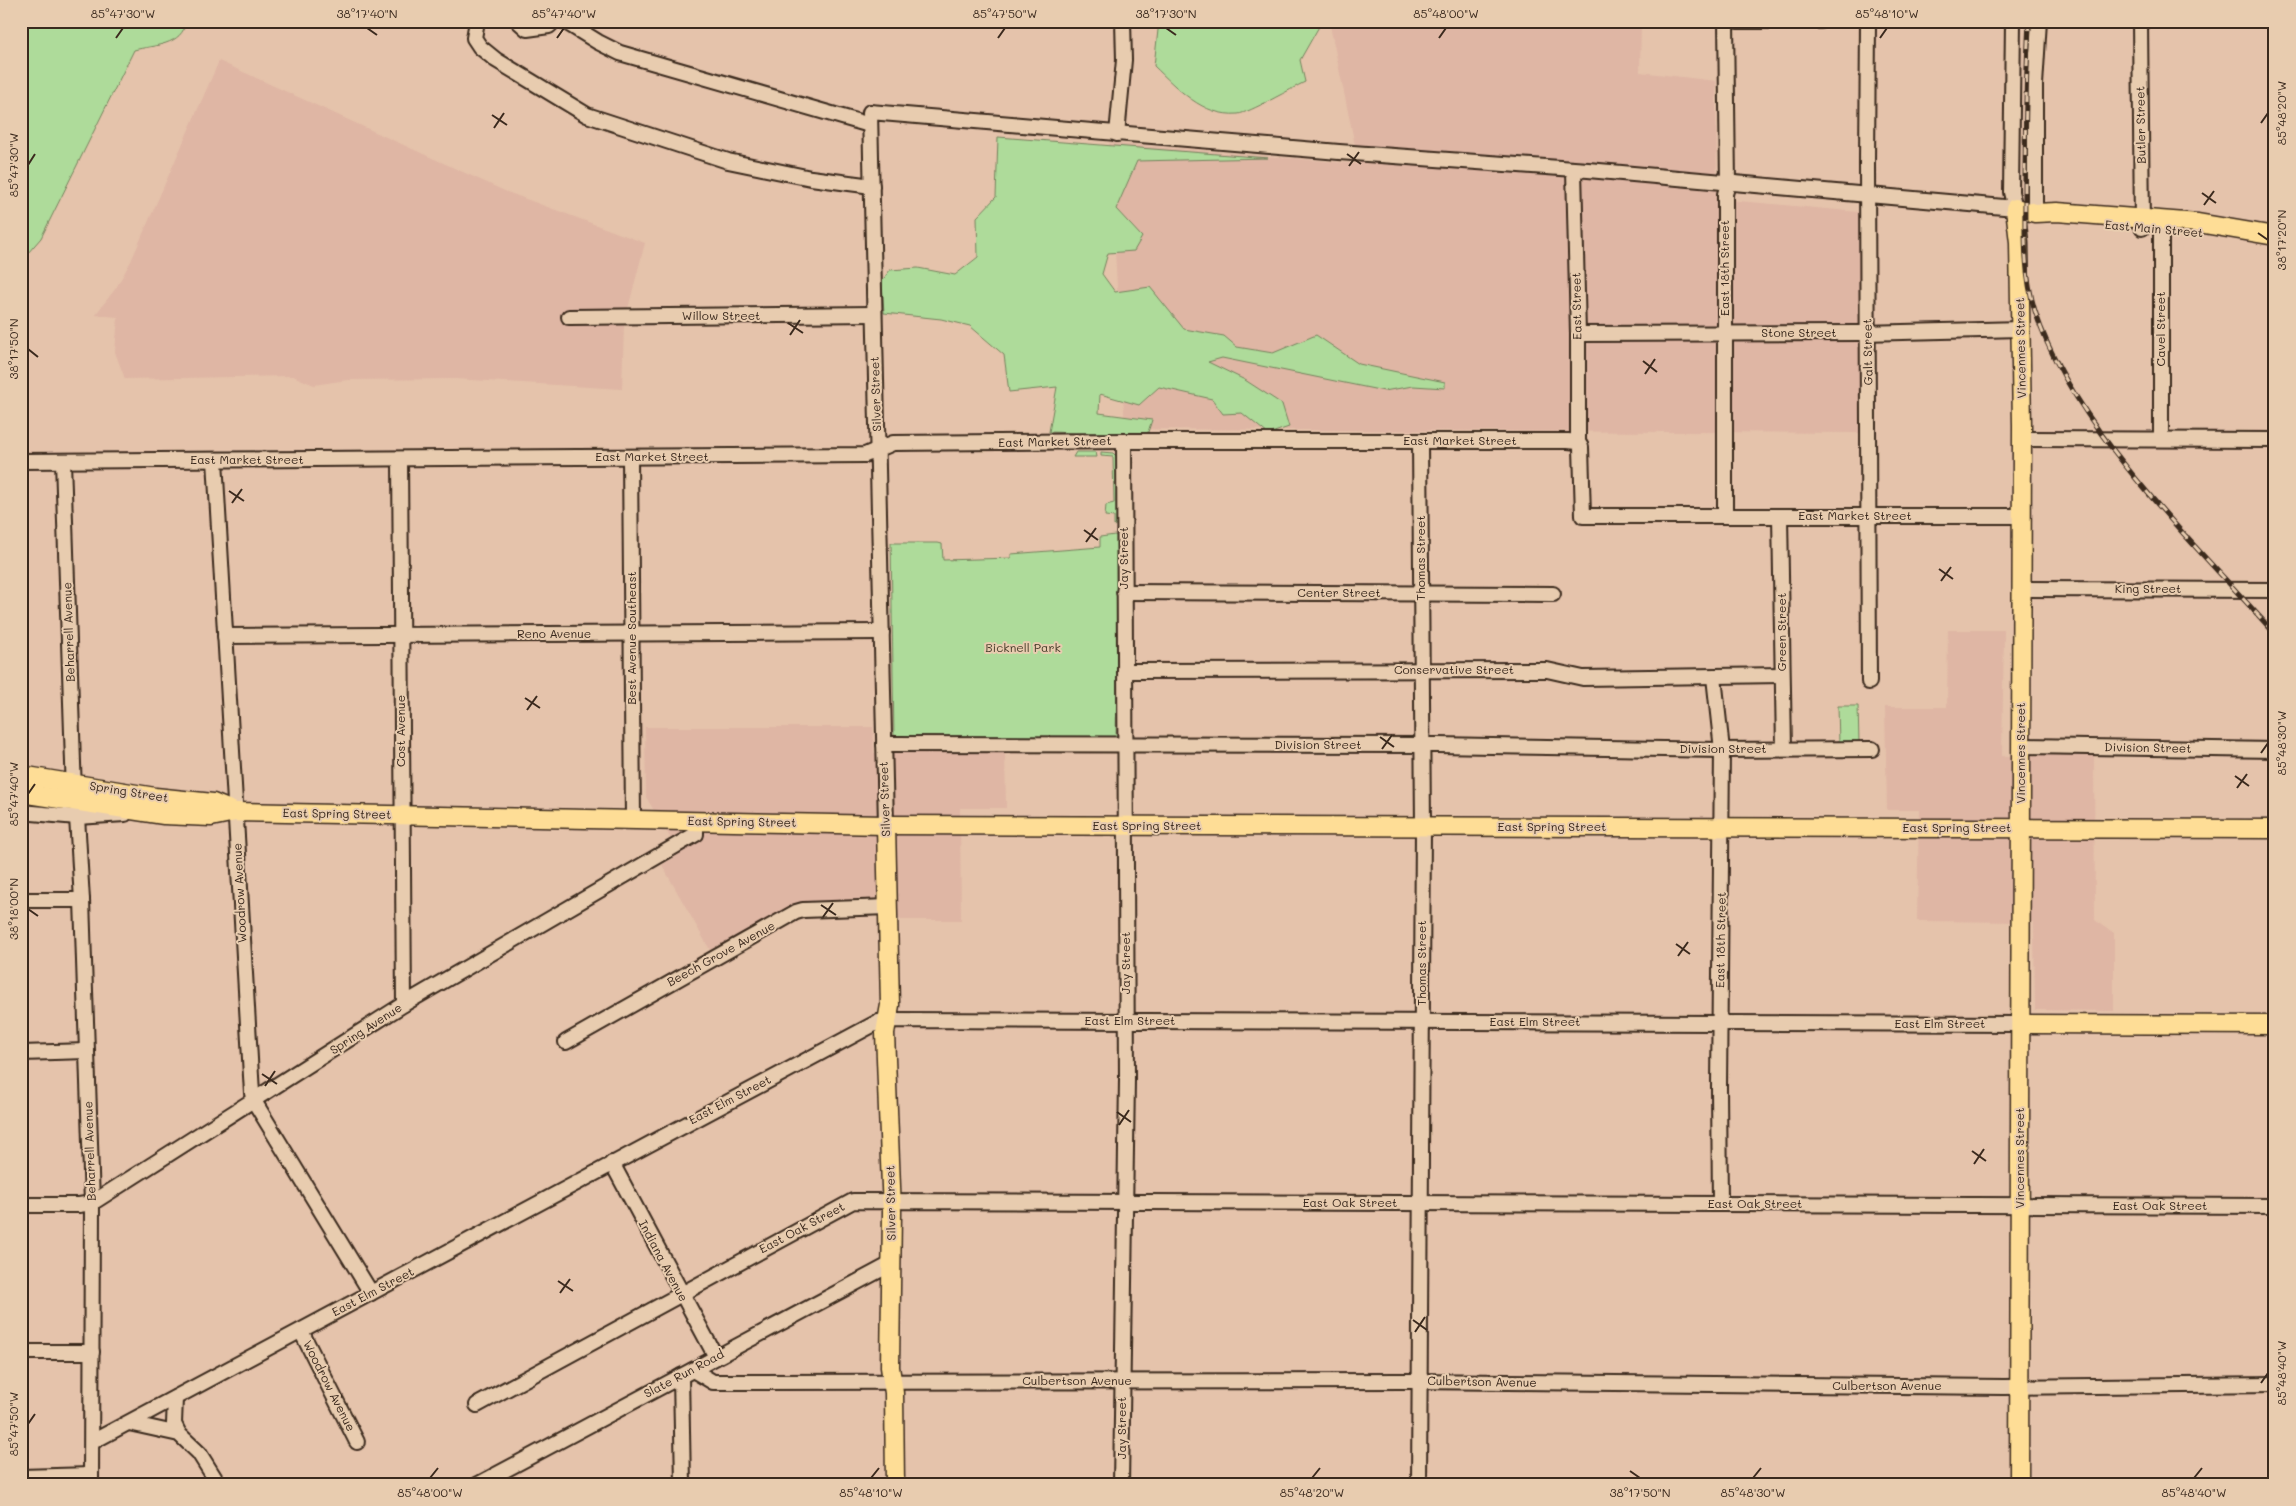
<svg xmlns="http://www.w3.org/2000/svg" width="2296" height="1506" font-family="Mali,sans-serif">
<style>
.built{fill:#dfb6a4}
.green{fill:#aedb9a;stroke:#74825c}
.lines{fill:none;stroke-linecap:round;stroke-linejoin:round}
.minor-casing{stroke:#3b2a1e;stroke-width:18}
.major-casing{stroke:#3b2a1e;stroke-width:21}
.minor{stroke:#e8ccaf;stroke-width:14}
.major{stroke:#fedd96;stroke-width:18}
.rail-casing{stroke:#3b2a1e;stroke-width:5}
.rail{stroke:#e8ccaf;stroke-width:3;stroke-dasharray:9;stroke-linecap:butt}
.ticks{fill:none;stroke:#3b2a1e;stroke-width:2}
.labels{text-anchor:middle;stroke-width:4;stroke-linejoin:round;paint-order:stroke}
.street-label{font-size:12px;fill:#3b2a1e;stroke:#e8ccaf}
.park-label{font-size:12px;fill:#463c2a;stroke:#e8ccaf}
.neatline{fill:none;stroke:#3b2a1e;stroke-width:2}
.ticks-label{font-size:12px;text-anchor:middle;fill:#3b2a1e}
</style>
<rect width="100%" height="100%" fill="#e5c3ab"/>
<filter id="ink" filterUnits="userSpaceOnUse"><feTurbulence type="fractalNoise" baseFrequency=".02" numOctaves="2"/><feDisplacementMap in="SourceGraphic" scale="10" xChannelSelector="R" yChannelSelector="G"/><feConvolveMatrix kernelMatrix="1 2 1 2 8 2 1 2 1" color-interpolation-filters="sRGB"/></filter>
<g filter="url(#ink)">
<!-- built -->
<g class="built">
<polygon points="1329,21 1641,21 1640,72 1716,81 1717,199 1859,212 1860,433 1125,429 1109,143 1359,164"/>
<polygon points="219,61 507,192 645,243 624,324 622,389 455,379 347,380 314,385 293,376 125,379 115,352 118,317 95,315 116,288 131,261"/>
<polygon points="1948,630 2004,630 2002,756 2094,754 2095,920 2114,933 2114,1011 2035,1010 2034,922 1917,921 1919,810 1887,810 1885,707 1947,707"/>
<polygon points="645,727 873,727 874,753 1005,752 1006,808 960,808 961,920 901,920 877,904 795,905 710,950 662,865 680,854 646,797"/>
</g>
<!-- green -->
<g class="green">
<path d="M 21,21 L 186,21 C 183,46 153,45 134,50 L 41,238 L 21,261 Z"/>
<path d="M 1159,21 L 1320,21 L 1321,23 L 1300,60 L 1305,82 C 1292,88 1249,113 1238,114 C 1203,117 1177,88 1154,66 Z"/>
<polygon points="998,137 1268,158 1137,161 1116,209 1142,237 1134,251 1108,253 1102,274 1115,292 1150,287 1184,329 1224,336 1237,347 1273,353 1316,335 1359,364 1445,382 1445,388 1413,386 1384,391 1222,358 1208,362 1245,380 1282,404 1289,427 1268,434 1242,413 1223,414 1212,399 1159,387 1139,405 1100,394 1099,413 1152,420 1147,435 1049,432 1057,387 1009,392 1004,355 970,326 941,319 884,313 882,281 890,270 918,268 955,275 978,257 977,217 996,197"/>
<polygon points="1076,452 1096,452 1097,457 1073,457"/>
<polygon points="1101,452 1113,453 1119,459 1119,522 1114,526 1114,517 1105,516 1106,505 1114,503 1113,457 1101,456"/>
<polygon points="1115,535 1119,537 1116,739 894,738 891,543 938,543 942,544 943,560 1011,558 1011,554 1100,547 1100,537"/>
<polygon points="1838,706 1858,706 1859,742 1839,743"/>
</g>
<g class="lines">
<!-- minor casing -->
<g class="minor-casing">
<g id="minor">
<polyline points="477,21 474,38 480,47 496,60 587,115 728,161 811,178 872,186"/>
<polyline points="518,21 527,29 549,26 554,21"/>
<polyline points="564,21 598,42 620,53 870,125"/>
<polyline points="1737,21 1821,21"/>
<polyline points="1868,21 1867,164 1869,682"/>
<polyline points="2140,21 2142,228"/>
<polyline points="1117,134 1124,60 1123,21"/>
<polyline points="1574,170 1578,334 1578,442"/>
<polyline points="2035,213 2035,85 2039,21"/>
<polyline points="2161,220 2161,439"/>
<polyline points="569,317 874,314"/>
<polyline points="1578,334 1863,333 2021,329"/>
<polyline points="2022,439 2275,440"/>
<polyline points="630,457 633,819"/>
<polyline points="400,459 404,1004"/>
<polyline points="215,460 252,1093 254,1101 371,1293"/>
<polyline points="21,461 865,455 893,443 1124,441 1568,441 1578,442 1581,447 1583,516 2021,516"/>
<polyline points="63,461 74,793"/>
<polyline points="1725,516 1725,194 1728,184 1726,21"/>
<polyline points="1780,516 1784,749"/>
<polyline points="2022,589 2275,590"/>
<polyline points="1124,592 1553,594"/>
<polyline points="225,636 882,632"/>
<polyline points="1125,671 1547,670 1583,678 1782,675"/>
<polyline points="1714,677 1722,750 1719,1088 1720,1204"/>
<polyline points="884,744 1438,745 1722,750 1872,749"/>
<polyline points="2021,746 2275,750"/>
<polyline points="21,812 77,817 125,814"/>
<polyline points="77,817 82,900 92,1203 91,1485"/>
<polyline points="886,825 870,112 1339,152 1588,170 2015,208 2011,192 2013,21"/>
<polyline points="21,900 82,900"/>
<polyline points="566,1042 796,912 803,910 888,907"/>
<polyline points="21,1053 87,1051"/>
<polyline points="612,1163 716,1357"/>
<polyline points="21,1205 79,1205 92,1203 404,1004 696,834 696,821"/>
<polyline points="301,1331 357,1442"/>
<polyline points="21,1352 92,1352"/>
<polyline points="693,1370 713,1382 1409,1381 2004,1387 2275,1384"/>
<polyline points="681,1376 683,1485"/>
<polyline points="175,1398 174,1424 179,1434"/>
<polyline points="477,1405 853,1201 2275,1206"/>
<polyline points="129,1423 179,1434 199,1453 219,1485"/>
<polyline points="92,1442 878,1022 888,1020 2021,1024"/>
<polyline points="21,1477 91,1475"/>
<polyline points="477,1485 891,1264"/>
<polyline points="1121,1485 1127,1080 1124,441"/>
<polyline points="1419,1485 1423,827 1420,441"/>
</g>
</g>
<!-- major casing -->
<g class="major-casing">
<g id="major">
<polyline points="21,775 155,797 213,803 235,812"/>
<polyline points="21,793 164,815 211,817 235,812 886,825 2275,829"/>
<polyline points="886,825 890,1005 885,1033 892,1212 890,1367 894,1393 895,1485"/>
<polyline points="2021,1024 2275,1025"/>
<polyline points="2019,1485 2022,426 2019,242 2015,208 2035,213 2057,212 2198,223 2275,236"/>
</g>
</g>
<!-- minor -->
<use href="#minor" class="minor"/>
<!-- major -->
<use href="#major" class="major"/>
<!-- rail casing -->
<g class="rail-casing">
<path id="rail" d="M 2029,21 C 2026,78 2025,135 2025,191 C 2025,231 2023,272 2035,311 C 2073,429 2194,542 2275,634"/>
</g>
<!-- rail -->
<use href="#rail" class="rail"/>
</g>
</g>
<!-- ticks -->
<path class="ticks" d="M 367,28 L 377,35M 1166,28 L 1176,35M 116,38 L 123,28M 557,38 L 564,28M 998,38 L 1005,28M 1439,38 L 1446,28M 1880,38 L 1887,28M 492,115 L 507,125M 2261,123 L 2268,113M 494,128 L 504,113M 1347,154 L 1361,164M 28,165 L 35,154M 1349,166 L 1359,152M 2202,193 L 2216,203M 2204,205 L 2214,191M 2258,233 L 2268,240M 788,323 L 803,333M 790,335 L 800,320M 28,349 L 38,357M 1643,361 L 1657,372M 1645,374 L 1655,359M 229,491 L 244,501M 232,503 L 242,489M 1084,530 L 1098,540M 1086,542 L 1096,528M 1939,569 L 1953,579M 1941,581 L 1951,567M 525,698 L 540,708M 527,710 L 537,696M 1380,737 L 1394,747M 1382,749 L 1392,735M 2261,753 L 2268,743M 2235,776 L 2249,786M 2237,788 L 2247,774M 28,794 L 35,784M 821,905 L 836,915M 28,909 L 38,916M 823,917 L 833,903M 1676,944 L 1690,954M 1678,956 L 1688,942M 262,1074 L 277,1084M 265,1086 L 275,1071M 1117,1112 L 1131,1122M 1119,1125 L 1129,1110M 1972,1151 L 1986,1161M 1974,1164 L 1984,1149M 558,1281 L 573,1291M 560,1293 L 570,1279M 1413,1320 L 1427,1330M 1415,1332 L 1425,1317M 2261,1383 L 2268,1373M 28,1424 L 35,1414M 1630,1471 L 1640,1478M 430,1478 L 438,1468M 871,1478 L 879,1468M 1312,1478 L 1320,1468M 1753,1478 L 1761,1468M 2194,1478 L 2202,1468"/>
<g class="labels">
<!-- street labels -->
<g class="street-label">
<text transform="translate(2141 125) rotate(-91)" y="4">Butler Street</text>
<text transform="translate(2154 229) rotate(5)" y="4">East Main Street</text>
<text transform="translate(1725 268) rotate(-90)" y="4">East 18th Street</text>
<text transform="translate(1577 306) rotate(-91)" y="4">East Street</text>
<text x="721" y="320">Willow Street</text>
<text transform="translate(2161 329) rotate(-90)" y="4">Cavel Street</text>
<text x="1799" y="337">Stone Street</text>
<text transform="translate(2021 348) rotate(-91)" y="4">Vincennes Street</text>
<text transform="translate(1868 352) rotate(-91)" y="4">Galt Street</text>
<text transform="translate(876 394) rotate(-92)" y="4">Silver Street</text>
<text x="1460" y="445">East Market Street</text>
<text transform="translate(1055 442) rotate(-1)" y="4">East Market Street</text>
<text x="652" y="461">East Market Street</text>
<text x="247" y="464">East Market Street</text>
<text x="1855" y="520">East Market Street</text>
<text transform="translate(1124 558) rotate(-90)" y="4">Jay Street</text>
<text transform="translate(1421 558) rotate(-90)" y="4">Thomas Street</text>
<text x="2148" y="593">King Street</text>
<text x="1339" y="597">Center Street</text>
<text transform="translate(69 632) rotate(-92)" y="4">Beharrell Avenue</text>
<text transform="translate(1782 632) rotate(-90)" y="4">Green Street</text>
<text x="554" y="638">Reno Avenue</text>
<text transform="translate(632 638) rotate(-90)" y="4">Best Avenue Southeast</text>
<text x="1454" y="674">Conservative Street</text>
<text transform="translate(401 731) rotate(-90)" y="4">Cost Avenue</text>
<text x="1318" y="749">Division Street</text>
<text transform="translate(2148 748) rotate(1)" y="4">Division Street</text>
<text x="1723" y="753">Division Street</text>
<text transform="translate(2021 753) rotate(-90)" y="4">Vincennes Street</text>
<text transform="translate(129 792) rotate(9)" y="4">Spring Street</text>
<text transform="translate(885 799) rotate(-92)" y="4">Silver Street</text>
<text transform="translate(337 814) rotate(1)" y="4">East Spring Street</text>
<text transform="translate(742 822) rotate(1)" y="4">East Spring Street</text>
<text x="1147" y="830">East Spring Street</text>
<text x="1552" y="831">East Spring Street</text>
<text x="1957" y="832">East Spring Street</text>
<text transform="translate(240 893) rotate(-93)" y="4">Woodrow Avenue</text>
<text transform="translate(1721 940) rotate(-89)" y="4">East 18th Street</text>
<text transform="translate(721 954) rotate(-29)" y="4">Beech Grove Avenue</text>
<text transform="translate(1126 963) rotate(-90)" y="4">Jay Street</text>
<text transform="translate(1422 963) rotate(-90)" y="4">Thomas Street</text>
<text x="1130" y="1025">East Elm Street</text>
<text x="1535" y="1026">East Elm Street</text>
<text x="1940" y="1028">East Elm Street</text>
<text transform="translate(366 1029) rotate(-33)" y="4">Spring Avenue</text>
<text transform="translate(730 1100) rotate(-28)" y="4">East Elm Street</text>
<text transform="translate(90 1151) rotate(-92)" y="4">Beharrell Avenue</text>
<text transform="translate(2020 1158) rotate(-90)" y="4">Vincennes Street</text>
<text transform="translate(891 1203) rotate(-91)" y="4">Silver Street</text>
<text x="1350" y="1207">East Oak Street</text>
<text x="1755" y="1208">East Oak Street</text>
<text x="2160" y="1210">East Oak Street</text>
<text transform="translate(802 1228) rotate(-28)" y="4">East Oak Street</text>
<text transform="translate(663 1261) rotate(62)" y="4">Indiana Avenue</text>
<text transform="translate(373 1292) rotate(-28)" y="4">East Elm Street</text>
<text transform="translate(684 1374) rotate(-28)" y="4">Slate Run Road</text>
<text x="1077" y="1385">Culbertson Avenue</text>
<text transform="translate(1482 1382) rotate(1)" y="4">Culbertson Avenue</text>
<text transform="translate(329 1386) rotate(63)" y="4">Woodrow Avenue</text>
<text x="1887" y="1390">Culbertson Avenue</text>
<text transform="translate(1122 1428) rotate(-90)" y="4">Jay Street</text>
</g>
<!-- park labels -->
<g class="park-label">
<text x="1023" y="652">Bicknell Park</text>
</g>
</g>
<!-- margin -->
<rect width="2296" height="1506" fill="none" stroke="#e8ccaf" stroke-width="55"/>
<rect x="28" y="28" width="2240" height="1450" class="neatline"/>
<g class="ticks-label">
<text x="123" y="18">85°47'30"W</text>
<text x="367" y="18">38°17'40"N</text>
<text x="564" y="18">85°47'40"W</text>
<text x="1005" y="18">85°47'50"W</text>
<text x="1166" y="18">38°17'30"N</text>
<text x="1446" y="18">85°48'00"W</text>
<text x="1887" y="18">85°48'10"W</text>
<text transform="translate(2282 113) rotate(-90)" y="4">85°48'20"W</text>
<text transform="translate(14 165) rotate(-90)" y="4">85°47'30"W</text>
<text transform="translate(2282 240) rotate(-90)" y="4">38°17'20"N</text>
<text transform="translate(14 349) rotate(-90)" y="4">38°17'50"N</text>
<text transform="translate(2282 743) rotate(-90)" y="4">85°48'30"W</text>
<text transform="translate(14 794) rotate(-90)" y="4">85°47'40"W</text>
<text transform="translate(14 909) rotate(-90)" y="4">38°18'00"N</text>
<text transform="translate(2282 1373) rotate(-90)" y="4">85°48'40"W</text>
<text transform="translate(14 1424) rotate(-90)" y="4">85°47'50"W</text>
<text x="430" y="1497">85°48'00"W</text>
<text x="871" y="1497">85°48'10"W</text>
<text x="1312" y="1497">85°48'20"W</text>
<text x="1640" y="1497">38°17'50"N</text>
<text x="1753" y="1497">85°48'30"W</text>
<text x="2194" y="1497">85°48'40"W</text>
</g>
</svg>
